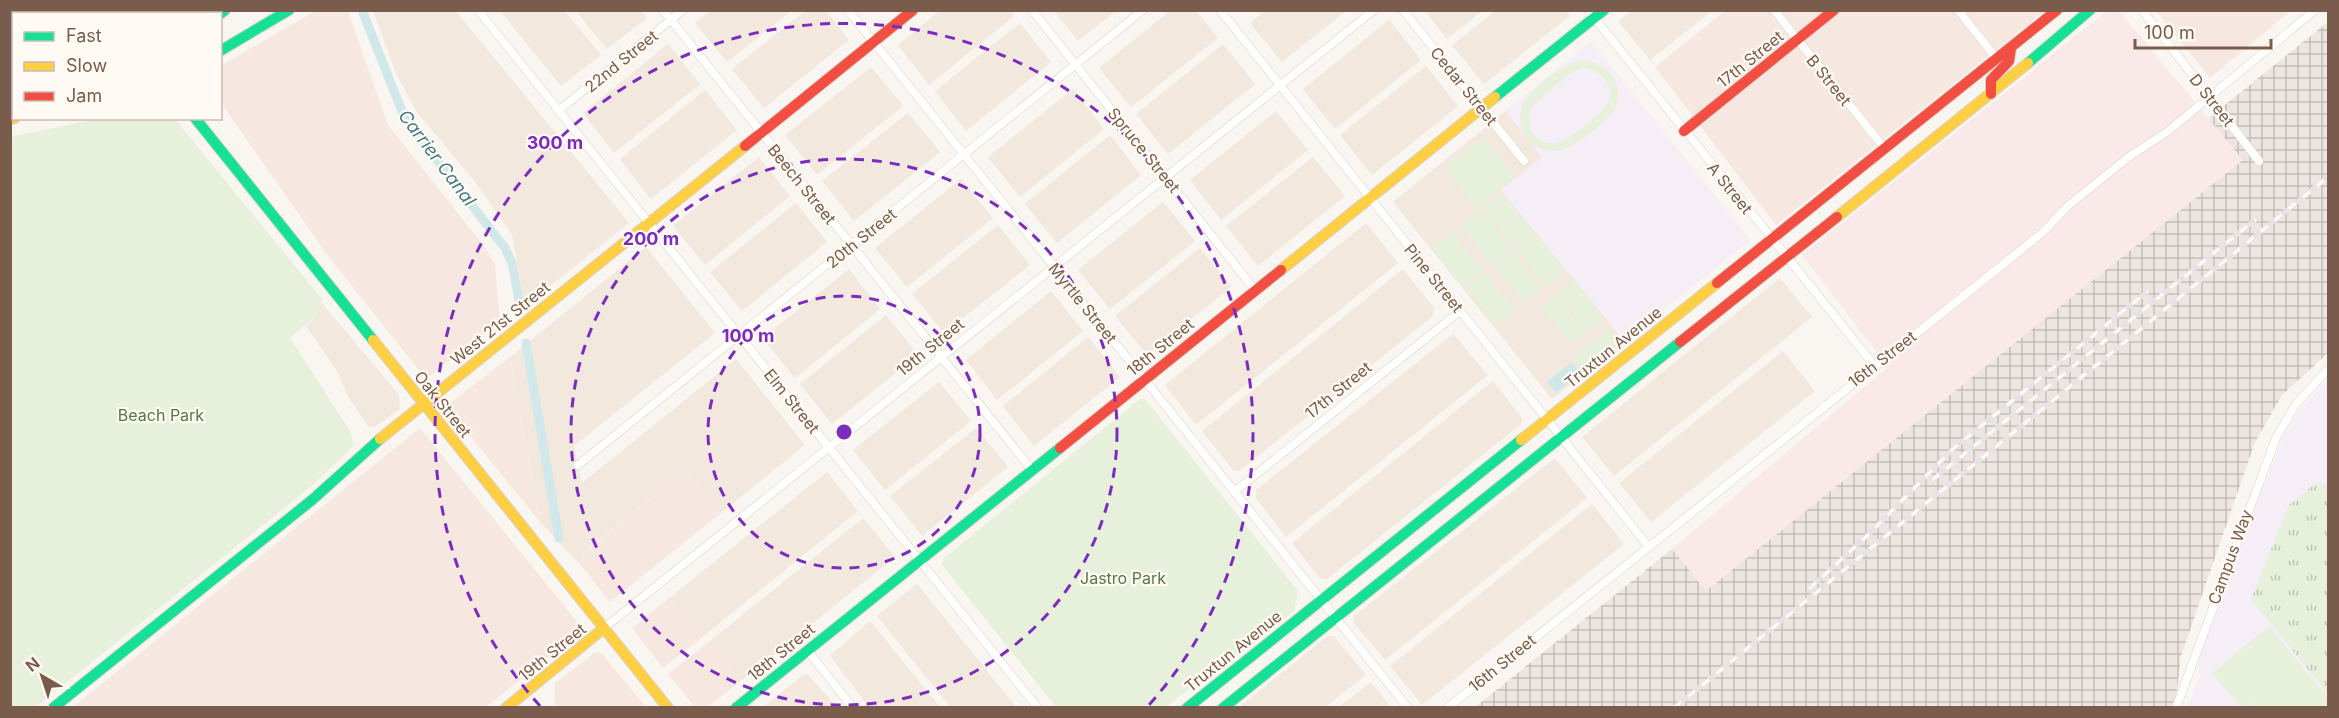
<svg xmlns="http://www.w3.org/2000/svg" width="2339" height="718" font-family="Inter,sans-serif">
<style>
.residential{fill:#f2e8de}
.commercial{fill:#f6e8e1}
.industrial{fill:url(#industrial-grid)}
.education{fill:#f6eef6}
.medical{fill:#fae9e9}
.grass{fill:url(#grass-tufts)}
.park{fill:#e7f0db;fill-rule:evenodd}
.water{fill:#d0e8ea}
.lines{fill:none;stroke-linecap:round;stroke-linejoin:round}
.canal{stroke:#d0e8ea;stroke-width:9}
.street-casing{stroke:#d7d1cb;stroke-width:9}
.fast-casing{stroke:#d9d2cb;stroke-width:12}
.slow-casing{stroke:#d9d2cb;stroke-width:12}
.jam-casing{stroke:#d9d2cb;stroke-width:12}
.street{stroke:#fefefd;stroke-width:8}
.fast{stroke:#16e098;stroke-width:10}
.slow{stroke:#ffcf43;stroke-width:10}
.jam{stroke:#f24e42;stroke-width:10}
.rail-casing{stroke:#e6e3e7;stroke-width:5}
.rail{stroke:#fffaf3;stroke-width:3;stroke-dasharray:9;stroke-linecap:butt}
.ring{fill:none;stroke:#7b2cbf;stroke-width:3;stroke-dasharray:10 8}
.labels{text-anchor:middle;stroke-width:4.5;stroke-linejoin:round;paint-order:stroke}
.street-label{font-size:16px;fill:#7a5c4d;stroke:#fffaf3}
.park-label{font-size:16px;fill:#537a41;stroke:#fffaf3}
.water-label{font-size:18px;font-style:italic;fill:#437c86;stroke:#fffaf3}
.centre{fill:#7b2cbf;stroke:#fffaf3;stroke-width:3}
.ring-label{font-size:18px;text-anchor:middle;font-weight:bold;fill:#7b2cbf;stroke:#fffaf3;stroke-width:4.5;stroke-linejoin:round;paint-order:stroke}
</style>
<defs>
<pattern id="industrial-grid" width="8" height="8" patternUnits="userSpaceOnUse" patternTransform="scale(1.5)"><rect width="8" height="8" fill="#ede5e0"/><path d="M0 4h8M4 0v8" fill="none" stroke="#c5bdb8"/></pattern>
<pattern id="grass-tufts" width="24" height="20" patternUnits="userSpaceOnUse" patternTransform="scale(1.5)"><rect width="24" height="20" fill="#e7f0db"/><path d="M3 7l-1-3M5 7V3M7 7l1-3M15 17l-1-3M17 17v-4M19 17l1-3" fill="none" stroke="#c0c6b4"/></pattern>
</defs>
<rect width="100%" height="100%" fill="#f9f5f0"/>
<!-- residential -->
<g class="residential">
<polygon points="941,10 1010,11 1014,16 929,85 898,45"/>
<polygon points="1171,10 1196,11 1218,38 1131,107 1099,68"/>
<polygon points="373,11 456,11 629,223 525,306 512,235 477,184 416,111 396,73"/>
<polygon points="500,11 565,11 601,55 561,86"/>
<polygon points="576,11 641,11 647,18 607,49"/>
<polygon points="710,11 710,10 791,11 727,62 695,23"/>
<polygon points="805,11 826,11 849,40 764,108 732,69"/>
<polygon points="1054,11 1116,11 1078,41"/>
<polygon points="1265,11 1265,10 1346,11 1282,62 1250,23"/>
<polygon points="1425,11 1482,11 1447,39"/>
<polygon points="1495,11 1566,11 1570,16 1484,84 1452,45"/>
<polygon points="1631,11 1631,10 1712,11 1650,60 1618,21"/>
<polygon points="1389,20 1421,60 1335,129 1303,89"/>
<polygon points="1020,23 1051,62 966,131 935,91"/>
<polygon points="1591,42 1750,240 1552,399 1393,202"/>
<polygon points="668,44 700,84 614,153 583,113"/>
<polygon points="1223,44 1255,84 1168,154 1136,114"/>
<polygon points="1426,66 1458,106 1372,175 1340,135"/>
<polygon points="871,67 903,106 817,175 785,135"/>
<polygon points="1073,89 1104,129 1020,197 988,157"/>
<polygon points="705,90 737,130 651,199 620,159"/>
<polygon points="1276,111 1308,150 1221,220 1190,180"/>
<polygon points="908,113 940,152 854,221 822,181"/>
<polygon points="1110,135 1141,175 1057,243 1025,204"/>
<polygon points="759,157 790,196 705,265 673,226"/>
<polygon points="1313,157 1345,196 1258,266 1226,226"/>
<polygon points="961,179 993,218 907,287 875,248"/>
<polygon points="1163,202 1195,241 1110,309 1078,270"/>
<polygon points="796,203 827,242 742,311 710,272"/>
<polygon points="1366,223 1398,263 1196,425 1165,385"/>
<polygon points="998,225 1030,265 944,333 912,294"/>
<polygon points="646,247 715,333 574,446 582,483 736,359 805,445 721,513 686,470 584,552 583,568 540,522 510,357"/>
<polygon points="1200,248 1231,287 1147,355 1115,316"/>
<polygon points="849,269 880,309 795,378 763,338"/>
<polygon points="1403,269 1434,308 1433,316 1239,471 1233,470 1202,431"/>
<polygon points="1780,278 1812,317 1614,476 1582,437"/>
<polygon points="1051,291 1083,331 997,400 966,360"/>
<polygon points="321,302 399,395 400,409 374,427 368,426 349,398 337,371 306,326 317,315"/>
<polygon points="886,315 918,355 832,424 800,384"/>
<polygon points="1453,334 1488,375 1286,537 1256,498 1256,490"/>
<polygon points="1088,337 1120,377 1034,446 1003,406"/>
<polygon points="1783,351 1815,391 1651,522 1619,483"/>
<polygon points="1493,381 1522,418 1521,424 1327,579 1320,578 1292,543"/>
<polygon points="939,382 971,421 885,490 853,450"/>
<polygon points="976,428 1008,467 922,536 890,496"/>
<polygon points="1555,458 1587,498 1385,660 1353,622 1354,616"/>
<polygon points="827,472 858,511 701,638 669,598"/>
<polygon points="1592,504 1624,544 1422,705 1390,666"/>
<polygon points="863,518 895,557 742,680 710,641"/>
<polygon points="917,584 1016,707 950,707 877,616"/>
<polygon points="870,621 940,707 869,707 830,656"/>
<polygon points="1328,636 1334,636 1366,675 1325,707 1239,707"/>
<polygon points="807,674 837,707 765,706 803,675"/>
<polygon points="1371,682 1391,707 1339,707"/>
</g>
<!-- commercial -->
<g class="commercial">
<polygon points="98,10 101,13 14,14 13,71 11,72 11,11"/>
<polygon points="315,11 348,11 388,125 484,246 495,264 500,321 426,379 328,256 221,103 220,66"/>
<polygon points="1725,11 2045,11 1776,225 1655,67"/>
<polygon points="2156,11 2290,11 2210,78"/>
<polygon points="510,357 540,522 446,406"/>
<polygon points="420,428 578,623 580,629 578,634 486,707 73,707"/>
<polygon points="686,470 721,513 610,602 583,568 584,553"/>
<polygon points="669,598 701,638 663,668 632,628"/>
<polygon points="710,641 742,680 708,707 695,707 668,674"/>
<polygon points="596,652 601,653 608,661 646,707 554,707 555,683"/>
</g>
<!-- industrial -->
<polygon class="industrial" points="2328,22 2328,353 2282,395 2255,442 2181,656 2175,707 1474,708"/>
<!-- education -->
<g class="education">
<polygon points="1591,42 1750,240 1624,341 1501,190 1542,157 1506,111"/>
<polygon points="2328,378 2328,707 2188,708 2200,676 2198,661 2282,439 2298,413"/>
</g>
<!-- medical -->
<polygon class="medical" points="2107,11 2119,11 2243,160 1706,591 1672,549 1888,367 1802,255"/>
<!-- grass -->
<polygon class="grass" points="2316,483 2328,485 2328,694 2251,599 2289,505"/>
<!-- park -->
<g class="park">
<path d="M 1578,61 C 1603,58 1627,82 1615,108 C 1609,120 1576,147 1562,150 C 1537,157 1513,132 1522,107 C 1529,88 1560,67 1578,61 ZM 1584,68 C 1602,70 1616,87 1607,105 C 1603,112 1596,116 1590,121 C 1574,134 1553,156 1534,134 C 1528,126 1528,117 1531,107 L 1573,71 Z"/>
<polygon points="100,118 175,119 322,299 317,315 290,338 350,431 354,445 314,484 36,707 11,707 11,137"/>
<polygon points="1482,137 1515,176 1477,209 1444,169"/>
<polygon points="1501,193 1534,232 1515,247 1483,208"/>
<polygon points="1480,210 1512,248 1492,265 1460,226"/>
<polygon points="1452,232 1484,271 1463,287 1432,249"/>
<polygon points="1535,233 1566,270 1546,287 1516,249"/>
<polygon points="1512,251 1542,288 1524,303 1493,266"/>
<polygon points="1485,273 1515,309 1496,326 1465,288"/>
<polygon points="1573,281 1604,317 1587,331 1557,294"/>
<polygon points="1556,295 1586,332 1571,344 1541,307"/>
<polygon points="1608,328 1624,347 1587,377 1572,358"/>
<polygon points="1140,399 1145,399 1298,591 1294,611 1206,681 1200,681 1166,707 1056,707 942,565 943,559"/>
<polygon points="2269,626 2328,698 2328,707 2249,707 2262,695 2247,707 2241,707 2212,673"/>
</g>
<!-- water -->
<polygon class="water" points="1572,362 1581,373 1556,393 1547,382"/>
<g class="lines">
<!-- canal -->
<g class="canal">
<polyline points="362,10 405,119 505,248 512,263 519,300"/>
<polyline points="526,343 559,538"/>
</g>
<!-- street casing -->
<g class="street-casing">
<g id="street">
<polyline points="110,10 112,14"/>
<polyline points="478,10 1038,708"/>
<polyline points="663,10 1032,470"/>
<polyline points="848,10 1408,708"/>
<polyline points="1032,10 1255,290"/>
<polyline points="1220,10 1648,546"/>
<polyline points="1403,10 1524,161"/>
<polyline points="1588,10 1874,365"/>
<polyline points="1774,10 1885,149"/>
<polyline points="1958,10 1997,59"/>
<polyline points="2142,10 2259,161"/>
<polyline points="558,111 683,10"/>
<polyline points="578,465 1143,10"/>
<polyline points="1234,492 1460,311"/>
<polyline points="604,628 1374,10"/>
<polyline points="807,650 853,708"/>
<polyline points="1447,708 1986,278 2042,233 2069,205 2130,156 2167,132 2315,10"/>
<polyline points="2176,708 2276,438 2296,404 2328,369"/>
</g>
</g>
<!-- fast casing -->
<g class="fast-casing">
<g id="fast">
<polyline points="220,14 225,10"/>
<polyline points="220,51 289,10"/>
<polyline points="2028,63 2090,10"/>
<polyline points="1495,97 1604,10"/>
<polyline points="195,118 373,340"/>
<polyline points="53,708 312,500 380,439"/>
<polyline points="736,708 1060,448"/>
<polyline points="1187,708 1521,440"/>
<polyline points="1223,708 1680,342"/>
</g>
</g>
<!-- slow casing -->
<g class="slow-casing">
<g id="slow">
<polyline points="10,88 14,87"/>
<polyline points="10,119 15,118"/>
<polyline points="1837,217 2028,63"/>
<polyline points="1281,270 1495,97"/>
<polyline points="373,340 668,708"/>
<polyline points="380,439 745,146"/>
<polyline points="1521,440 1717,283"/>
<polyline points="506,708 604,628"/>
</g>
</g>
<!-- jam casing -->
<g class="jam-casing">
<g id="jam">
<polyline points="1991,94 1991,80 2009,61 2011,48"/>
<polyline points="1684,131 1834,10"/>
<polyline points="745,146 913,10"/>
<polyline points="1717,283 2057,10"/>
<polyline points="1680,342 1837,217"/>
<polyline points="1060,448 1281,270"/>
</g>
</g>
<!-- street -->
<use href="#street" class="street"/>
<!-- fast -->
<use href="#fast" class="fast"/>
<!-- slow -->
<use href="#slow" class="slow"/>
<!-- jam -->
<use href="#jam" class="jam"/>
<!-- rail casing -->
<g class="rail-casing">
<g id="rail">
<polyline points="1932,480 2256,219"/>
<polyline points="1809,589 1868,535 1954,448 2148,291"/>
<polyline points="1674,708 2328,177"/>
</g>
</g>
<!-- rail -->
<use href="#rail" class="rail"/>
</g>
<!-- distance rings -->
<g class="ring">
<circle cx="844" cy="432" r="136"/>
<circle cx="844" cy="432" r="273"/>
<path d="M540 706A409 409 0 1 1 1148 706"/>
</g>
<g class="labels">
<!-- street labels -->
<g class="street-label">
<text transform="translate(1750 59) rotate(-39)" y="6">17th Street</text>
<text transform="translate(621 61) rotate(-39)" y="6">22nd Street</text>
<text transform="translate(1829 80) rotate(51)" y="6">B Street</text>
<text transform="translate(1464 86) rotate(51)" y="6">Cedar Street</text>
<text transform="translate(2212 100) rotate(52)" y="6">D Street</text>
<text transform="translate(1144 150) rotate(51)" y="6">Spruce Street</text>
<text transform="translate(802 184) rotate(51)" y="6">Beech Street</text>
<text transform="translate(1730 188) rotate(51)" y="6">A Street</text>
<text transform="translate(861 238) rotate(-39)" y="6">20th Street</text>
<text transform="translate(1434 278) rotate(51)" y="6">Pine Street</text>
<text transform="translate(1083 303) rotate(51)" y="6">Myrtle Street</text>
<text transform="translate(500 323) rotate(-39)" y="6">West 21st Street</text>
<text transform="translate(930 347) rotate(-39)" y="6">19th Street</text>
<text transform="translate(1160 347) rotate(-39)" y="6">18th Street</text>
<text transform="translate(1613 347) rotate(-39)" y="6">Truxtun Avenue</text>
<text transform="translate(1882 359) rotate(-38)" y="6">16th Street</text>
<text transform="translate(1338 390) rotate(-39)" y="6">17th Street</text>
<text transform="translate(792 401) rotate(51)" y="6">Elm Street</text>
<text transform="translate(443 404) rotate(51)" y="6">Oak Street</text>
<text transform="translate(2230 557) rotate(-70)" y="6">Campus Way</text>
<text transform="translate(1233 651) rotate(-39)" y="6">Truxtun Avenue</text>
<text transform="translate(552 652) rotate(-39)" y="6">19th Street</text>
<text transform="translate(781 652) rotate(-39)" y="6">18th Street</text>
<text transform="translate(1502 663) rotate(-39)" y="6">16th Street</text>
</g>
<!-- park labels -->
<g class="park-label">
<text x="161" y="421">Beach Park</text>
<text x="1123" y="584">Jastro Park</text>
</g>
<!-- water labels -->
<g class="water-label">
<text transform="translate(437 158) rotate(53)" y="6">Carrier Canal</text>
</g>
</g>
<circle cx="844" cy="432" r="9" class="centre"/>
<g class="ring-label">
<text x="555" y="149">300 m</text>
<text x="651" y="245">200 m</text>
<text x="748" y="342">100 m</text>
</g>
<!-- border -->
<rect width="2339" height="718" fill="none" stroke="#7a5c4d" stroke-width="24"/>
<!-- legend -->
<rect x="12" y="12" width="210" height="108" fill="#fffaf3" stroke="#cabbb1" stroke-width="1.5"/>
<rect x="24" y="32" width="30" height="9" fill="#16e098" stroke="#cabbb1" stroke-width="1.5"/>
<text x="66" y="42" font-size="18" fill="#7a5c4d">Fast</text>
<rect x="24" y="62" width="30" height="9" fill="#ffcf43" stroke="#cabbb1" stroke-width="1.5"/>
<text x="66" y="72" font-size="18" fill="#7a5c4d">Slow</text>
<rect x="24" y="92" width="30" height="9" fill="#f24e42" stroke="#cabbb1" stroke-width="1.5"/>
<text x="66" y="102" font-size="18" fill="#7a5c4d">Jam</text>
<!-- north arrow -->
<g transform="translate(42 676) rotate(321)" stroke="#fffaf3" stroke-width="4.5" paint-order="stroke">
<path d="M0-4.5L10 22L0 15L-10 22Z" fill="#7a5c4d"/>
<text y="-9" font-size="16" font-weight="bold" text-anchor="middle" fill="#7a5c4d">N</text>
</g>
<!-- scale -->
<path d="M2135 39v9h136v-9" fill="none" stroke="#7a5c4d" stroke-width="3"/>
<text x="2144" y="39" font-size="18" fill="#7a5c4d" stroke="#fffaf3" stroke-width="4.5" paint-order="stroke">100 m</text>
</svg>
